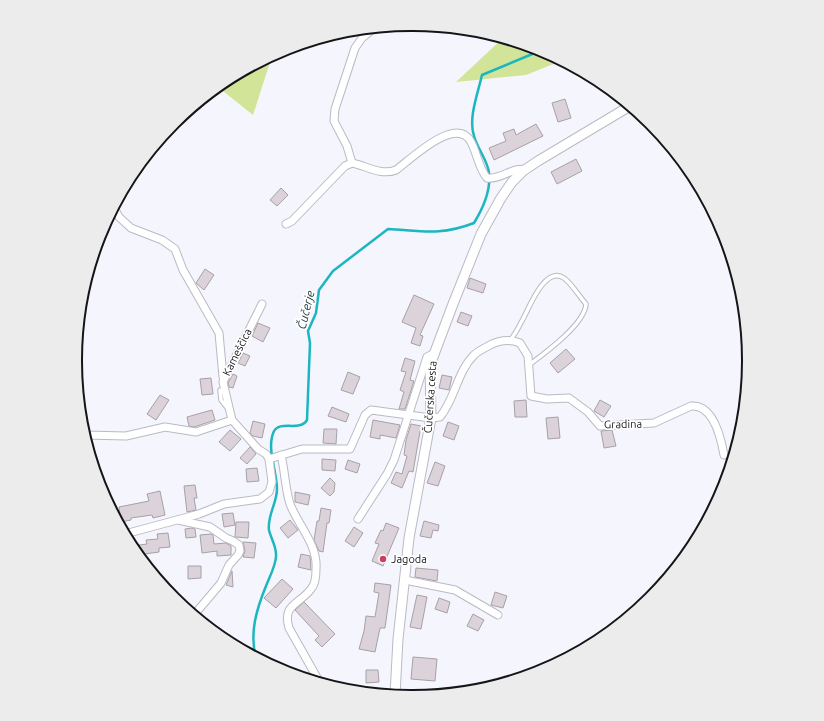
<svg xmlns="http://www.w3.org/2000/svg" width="824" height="721" font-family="Ubuntu,sans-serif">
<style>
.green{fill:#d1e497}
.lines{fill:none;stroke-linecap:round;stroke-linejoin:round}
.stream{stroke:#1cb6c1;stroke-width:2.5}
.building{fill:#dbd2da;stroke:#a8a0a7}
.service-casing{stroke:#babac4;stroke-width:5.5}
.minor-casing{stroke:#babac4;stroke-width:9}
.tertiary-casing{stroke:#babac4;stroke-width:11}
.service{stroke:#fff;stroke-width:3.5}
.minor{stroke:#fff;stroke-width:7}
.tertiary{stroke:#fff;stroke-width:9}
.poi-dot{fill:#ce3e61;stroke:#fff;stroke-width:1.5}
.labels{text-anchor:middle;stroke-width:3.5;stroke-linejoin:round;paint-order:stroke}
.street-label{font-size:11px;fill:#151518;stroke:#fff}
.poi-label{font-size:11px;fill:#151518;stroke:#fff;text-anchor:start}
.water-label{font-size:12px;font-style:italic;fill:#1e3537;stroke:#fff}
.rim{fill:none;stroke:#151518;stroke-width:2}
</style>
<rect width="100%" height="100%" fill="#f5f5fd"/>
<!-- green -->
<g class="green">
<polygon points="503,38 541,50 561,61 526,75 456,82"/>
<polygon points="272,56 253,115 218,87 225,81"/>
</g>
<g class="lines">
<!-- stream -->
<path class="stream" d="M 256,657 C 249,633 257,608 266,586 C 270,576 275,567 276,557 C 277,547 271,539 269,530 C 267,516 277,503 277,489 C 277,471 266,448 274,431 C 280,420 300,432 307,420 L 310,343 L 308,331 L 316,313 L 319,290 L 333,271 L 388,229 C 423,231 440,236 474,223 C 482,210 491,190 489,173 C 488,161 477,148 474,136 C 468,118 478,93 482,75 L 542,50"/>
</g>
<!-- building -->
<g class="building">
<polygon points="565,99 571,118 558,122 552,103"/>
<polygon points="536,124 543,136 494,160 489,148 506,141 503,133 514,129 516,135"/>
<polygon points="576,159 582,171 557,184 551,172"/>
<polygon points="281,188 288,195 277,206 270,200"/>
<polygon points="205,269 214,275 204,290 196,283"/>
<polygon points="470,278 486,284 483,293 467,288"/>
<polygon points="414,295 434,304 420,335 423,336 420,346 411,343 416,328 402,322"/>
<polygon points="461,312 472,316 468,326 457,322"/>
<polygon points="258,323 270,328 263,342 252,336"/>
<polygon points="566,349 575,359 558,373 550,363"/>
<polygon points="243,353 250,356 245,366 238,363"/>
<polygon points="405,358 415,361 410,380 414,381 405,409 399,409 404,392 400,390 406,372 401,371"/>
<polygon points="348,372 360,377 353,394 341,390"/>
<polygon points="233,374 237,376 233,388 229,387 228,383"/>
<polygon points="442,375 452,377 449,390 439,388"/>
<polygon points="211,378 213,394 202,395 200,379"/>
<polygon points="160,395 169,400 156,420 147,414"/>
<polygon points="526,400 527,417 515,417 514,401"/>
<polygon points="600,400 611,406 604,417 594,411"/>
<polygon points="332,407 349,414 346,422 328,416"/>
<polygon points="212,410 215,420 194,427 189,426 187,417"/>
<polygon points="558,417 560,438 548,439 546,418"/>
<polygon points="373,420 400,425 396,438 380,435 380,439 370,437"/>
<polygon points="253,421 265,424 262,438 253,436 250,433"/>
<polygon points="448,422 459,426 454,440 443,436"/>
<polygon points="411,424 421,426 413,472 409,471 402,488 391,483 396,472 402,474 407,456 404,455 406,440"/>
<polygon points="324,429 337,429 336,444 323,443"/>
<polygon points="230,430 241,439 230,451 219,442"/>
<polygon points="612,430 616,446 604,448 601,431"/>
<polygon points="250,447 256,454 247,464 240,458"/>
<polygon points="322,459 336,460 335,471 322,470"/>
<polygon points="348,460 360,464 357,473 345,469"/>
<polygon points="435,462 445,466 438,486 427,483"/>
<polygon points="257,468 259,481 247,482 246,469"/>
<polygon points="330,478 335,483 334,492 330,496 321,488"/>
<polygon points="195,485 197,498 194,498 196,510 187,512 184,486"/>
<polygon points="160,491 165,515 153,518 152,515 131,518 131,520 121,522 119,507 149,501 147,494"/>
<polygon points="295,492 310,495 308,505 295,502"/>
<polygon points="321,508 331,510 329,523 327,523 323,552 319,551 314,540 317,521 319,521"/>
<polygon points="233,513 235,525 224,527 222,514"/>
<polygon points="290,520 298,530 288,538 280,528"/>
<polygon points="424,521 439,525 438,531 433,530 431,538 420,536"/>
<polygon points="236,522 249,522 248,538 235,537"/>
<polygon points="386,523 399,528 383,566 372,561 379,544 375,543 381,530 383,531"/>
<polygon points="354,527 363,533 354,547 345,541"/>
<polygon points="192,528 195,529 196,537 186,538 185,529"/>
<polygon points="168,533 170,547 159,548 159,552 138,555 132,546 147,544 146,540 158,539 157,534"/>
<polygon points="211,534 213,535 214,544 226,543 231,546 231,555 217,556 217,551 202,553 200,535"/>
<polygon points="243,542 256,543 254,558 243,557 245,551"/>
<polygon points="301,554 310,556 311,570 298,567"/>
<polygon points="188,566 201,566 201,578 188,579"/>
<polygon points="416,568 438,570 437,581 415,577"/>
<polygon points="232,571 233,587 226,585"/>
<polygon points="282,579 293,589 276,608 264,598"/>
<polygon points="375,583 391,585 385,628 380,628 375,652 359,649 364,631 366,616 375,617 379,593 374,592"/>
<polygon points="495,592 507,596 503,608 491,605"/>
<polygon points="417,595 427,597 421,629 410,627"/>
<polygon points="439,598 450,602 447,613 435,609"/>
<polygon points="304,602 335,634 322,647 315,640 319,636 295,610"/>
<polygon points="473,614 484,620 478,631 467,626"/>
<polygon points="413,657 437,659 435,681 411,679"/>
<polygon points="366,670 378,670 379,682 366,683"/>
</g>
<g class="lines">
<!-- service casing -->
<g class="service-casing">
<g id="service">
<path d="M 510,341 C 515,334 519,327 523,319 C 529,308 545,265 564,278 C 572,284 579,296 586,304 C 585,324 545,353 529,365"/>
<polyline points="220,390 221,400 228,409"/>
</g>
</g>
<!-- minor casing -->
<g class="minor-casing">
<g id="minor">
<polyline points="352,163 347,146 334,121 335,109 355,48 362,38 374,28"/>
<polyline points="114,208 119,217 131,228 162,240 175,249 183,270 219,333 223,377"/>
<path d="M 286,224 L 292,221 L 345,166 L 352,163 C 367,166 381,176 396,170 C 410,160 457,114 471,142 C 477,153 479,169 487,178 C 501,180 514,166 524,170"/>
<path d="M 262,304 L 223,382 L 232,420 L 258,449 L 266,454 L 269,459 L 302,449 L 350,449 L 365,415 L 371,410 L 431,418 L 440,417 C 455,399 457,372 474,355 C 478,351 485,348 490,345 C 500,340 510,339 520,343 L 528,356 L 531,396 L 547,399 L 569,398 L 588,412 L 600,426 L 654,423 L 691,406 C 713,404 721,438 724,455"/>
<polyline points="85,435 126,436 165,427 196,432 232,420"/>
<path d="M 281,455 C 285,471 285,488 290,504 C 298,525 318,545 316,569 C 316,575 315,585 311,589 C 299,605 282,604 289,628 L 320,683"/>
<polyline points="358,519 387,474 394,460 427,357 433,354"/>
<polyline points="178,520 210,527 226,538 233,541 239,545 240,551 238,555 229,565 221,583 194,615"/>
<polyline points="125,534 199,514 224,504 260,499 269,492 272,482 269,459"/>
<polyline points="405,580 455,590 498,615"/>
<polyline points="347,691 356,691"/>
</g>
</g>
<!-- tertiary casing -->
<g class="tertiary-casing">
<polyline id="tertiary" points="395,695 398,639 409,538 431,418 430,365 453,304 481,234 501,198 512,182 523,171 538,161 630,106"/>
</g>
<!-- service -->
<use href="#service" class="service"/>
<!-- minor -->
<use href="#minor" class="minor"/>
<!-- tertiary -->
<use href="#tertiary" class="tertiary"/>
</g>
<!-- markers -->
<circle class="poi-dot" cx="383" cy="559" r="4"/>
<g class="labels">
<!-- street labels -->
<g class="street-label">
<text transform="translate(237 352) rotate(-63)" y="4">Kameščica</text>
<text transform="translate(430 397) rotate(-86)" y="4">Čučerska cesta</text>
<text transform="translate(623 424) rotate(-1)" y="4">Gradina</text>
</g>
<!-- poi labels -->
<g class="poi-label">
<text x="391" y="563">Jagoda</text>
</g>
<!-- water labels -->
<g class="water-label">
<text transform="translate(306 310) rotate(-76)" y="4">Čučerje</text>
</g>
</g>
<!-- crop -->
<path d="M0 0H824V721H0ZM411 31H413A329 329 0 0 1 742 360V361A329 329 0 0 1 413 690H411A329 329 0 0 1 82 361V360A329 329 0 0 1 411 31Z" fill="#ececed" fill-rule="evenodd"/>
<path class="rim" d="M411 31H413A329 329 0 0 1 742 360V361A329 329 0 0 1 413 690H411A329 329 0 0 1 82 361V360A329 329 0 0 1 411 31Z"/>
</svg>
